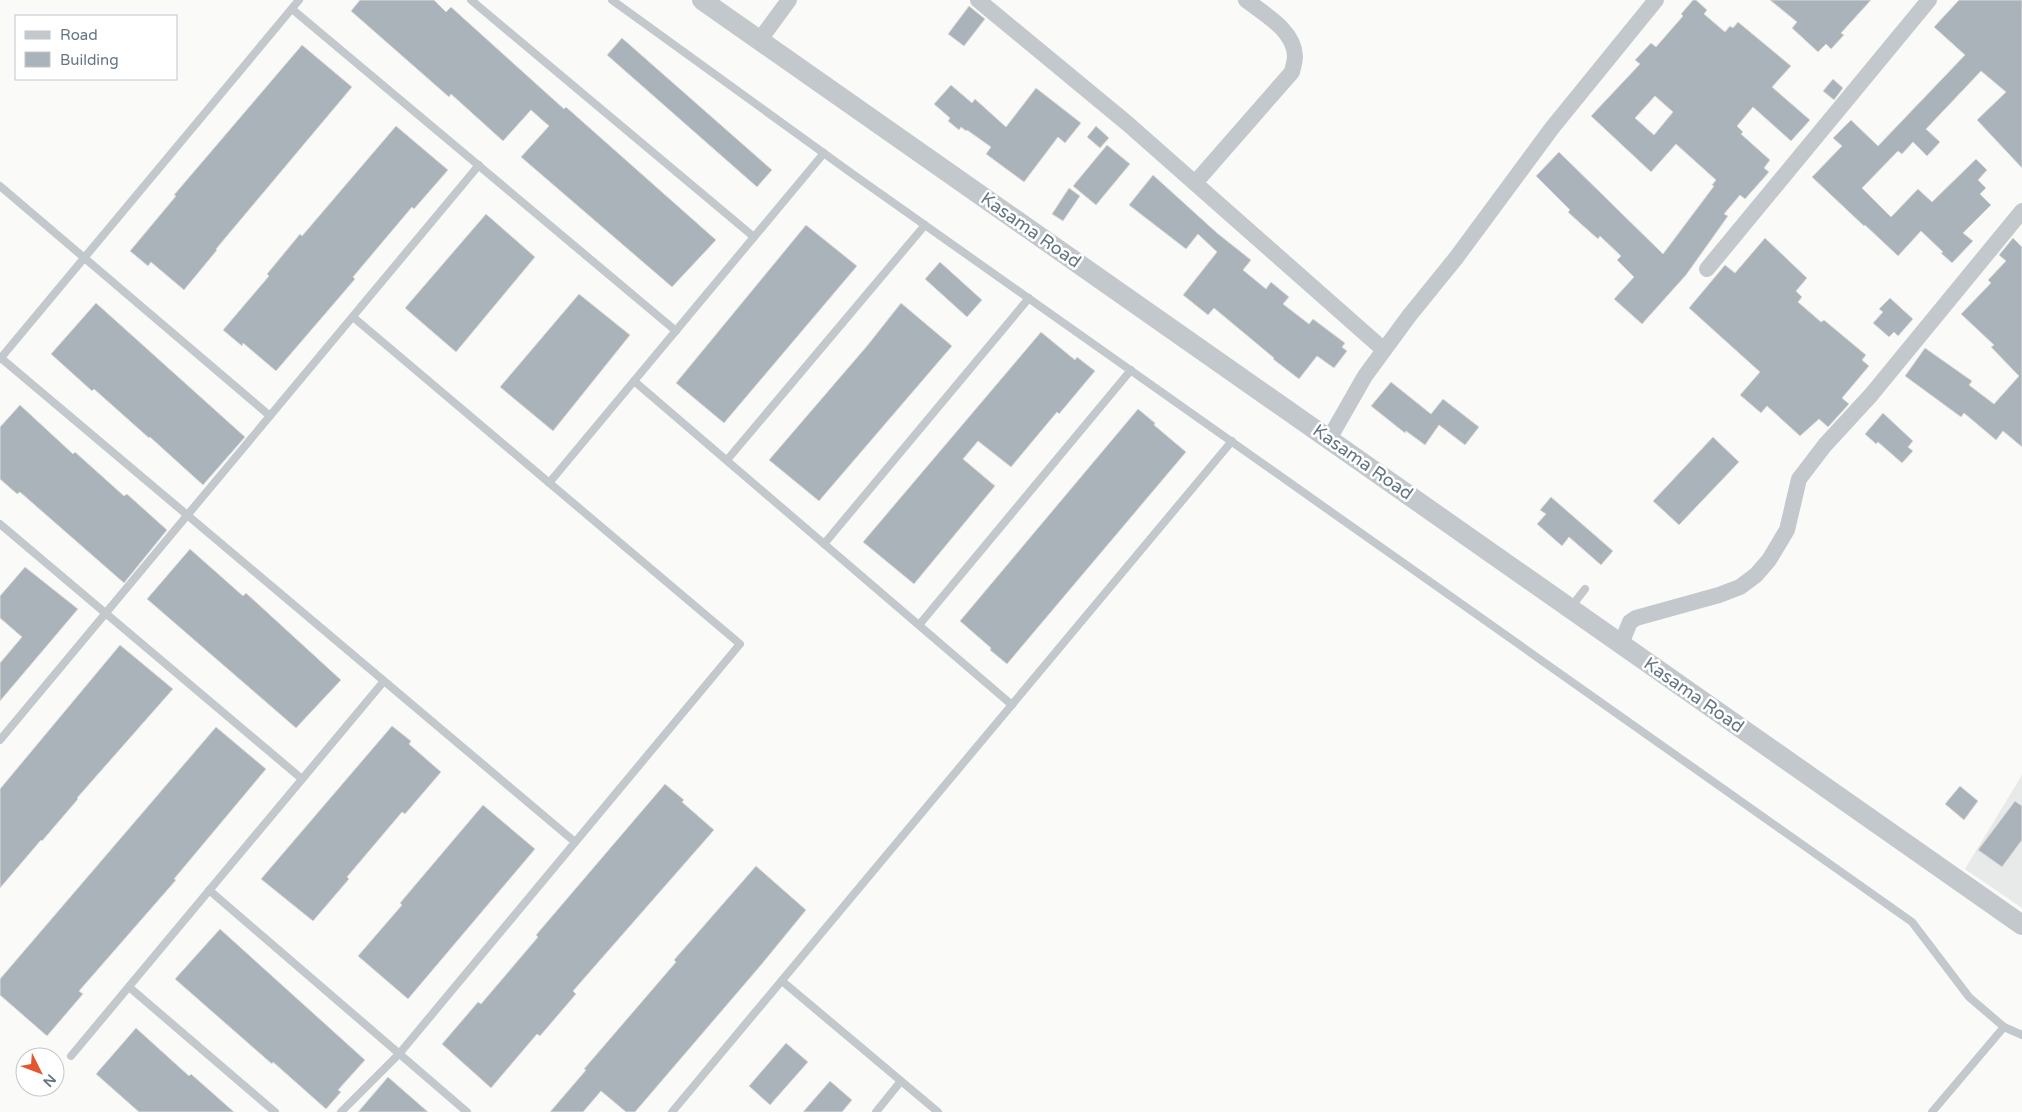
<svg xmlns="http://www.w3.org/2000/svg" width="2022" height="1112" font-family="'Varela Round',sans-serif">
<style>
.built{fill:#e8e9e9}
.building{fill:#aab3b9;stroke:#dcdcda;fill-rule:evenodd}
.lines{fill:none;stroke-linecap:round;stroke-linejoin:round}
.service{stroke:#c3c8cc;stroke-width:8}
.minor{stroke:#c3c8cc;stroke-width:16}
.tertiary{stroke:#c3c8cc;stroke-width:20}
.labels{text-anchor:middle;stroke-width:5;stroke-linejoin:round;paint-order:stroke}
.street-label{font-size:18px;fill:#657683;stroke:#fff}
</style>
<rect width="100%" height="100%" fill="#fafaf8"/>
<!-- built -->
<polygon class="built" points="2022,775 2022,908 1965,869"/>
<!-- building -->
<g class="building">
<polygon points="360,0 434,0 446,12 451,7 564,109 566,107 716,240 672,287 521,157 549,126 531,110 503,141 451,94 449,97 351,11"/>
<path d="M 1693,0 L 1696,0 L 1707,10 L 1704,14 L 1725,32 L 1730,26 L 1733,28 L 1738,22 L 1791,66 L 1772,87 L 1810,120 L 1791,141 L 1753,107 L 1737,126 L 1743,132 L 1741,134 L 1770,160 L 1764,168 L 1769,172 L 1745,199 L 1740,195 L 1724,214 L 1728,216 L 1686,275 L 1642,324 L 1614,299 L 1634,277 L 1617,260 L 1621,256 L 1600,236 L 1598,239 L 1581,224 L 1568,212 L 1570,210 L 1536,176 L 1559,152 L 1663,254 L 1714,186 L 1712,185 L 1716,180 L 1676,144 L 1651,172 L 1591,116 L 1640,64 L 1635,60 L 1651,43 L 1656,47 L 1683,16 L 1681,14 ZM 1655,96 L 1673,112 L 1654,135 L 1635,118 Z"/>
<polygon points="1770,0 1871,0 1841,33 1844,35 1831,49 1826,44 1818,52 1792,28 1797,22"/>
<polygon points="1959,0 2022,0 2022,168 1977,120 2006,92 1981,71 1926,129 1940,142 1927,156 1913,142 1902,154 1898,151 1862,188 1891,217 1918,189 1932,202 1976,159 1987,170 1978,180 1986,188 1980,194 1991,205 1963,233 1973,241 1952,263 1941,253 1943,252 1921,231 1898,256 1865,225 1864,226 1812,177 1842,146 1833,138 1851,120 1878,146 1965,55 1934,27"/>
<polygon points="969,6 985,19 964,46 948,34"/>
<polygon points="622,38 772,170 757,187 607,55"/>
<polygon points="302,45 352,87 216,249 217,250 184,290 151,262 148,266 130,251 176,196 174,195"/>
<polygon points="1833,79 1843,88 1834,100 1823,91"/>
<polygon points="951,85 972,103 975,99 1006,127 1036,88 1081,123 1065,143 1058,137 1024,182 986,154 991,147 967,130 966,131 961,127 959,130 948,121 950,118 934,104"/>
<polygon points="396,126 448,170 414,209 412,207 353,277 355,279 276,371 243,343 242,346 223,330 269,276 267,274 300,234 302,236"/>
<polygon points="1096,126 1109,138 1100,148 1087,137"/>
<polygon points="1107,145 1130,164 1096,205 1073,186"/>
<polygon points="1153,175 1217,233 1251,260 1243,270 1266,289 1271,282 1289,297 1283,304 1309,324 1313,319 1345,343 1342,347 1347,351 1334,368 1317,356 1299,379 1273,359 1274,358 1214,308 1208,315 1183,295 1217,252 1198,234 1186,249 1129,205"/>
<polygon points="1069,188 1080,196 1063,221 1052,214"/>
<polygon points="486,214 535,257 456,352 405,308"/>
<polygon points="806,225 857,266 724,423 676,383"/>
<polygon points="1765,238 1807,278 1796,291 1802,297 1798,302 1821,322 1824,320 1866,355 1862,360 1869,366 1842,398 1849,404 1828,427 1819,419 1800,436 1767,406 1761,413 1740,395 1760,372 1689,308 1725,265 1735,273"/>
<polygon points="2013,238 2022,247 2022,447 2003,431 1996,440 1964,413 1961,417 1905,376 1925,348 1972,381 1969,385 1994,404 2019,376 1991,347 1994,345 1961,314 1991,283 1988,280 2006,261 1999,255"/>
<polygon points="940,262 982,300 967,317 925,279"/>
<polygon points="579,294 630,335 553,431 500,387"/>
<polygon points="1890,298 1913,319 1898,336 1894,332 1889,337 1873,323 1883,312 1879,309"/>
<polygon points="96,303 245,437 203,485 150,437 149,438 94,389 92,391 51,354"/>
<polygon points="901,303 952,346 819,501 769,460 867,346"/>
<polygon points="1041,332 1075,360 1077,357 1095,371 1059,414 1057,412 1011,467 978,441 963,459 995,486 914,584 863,542"/>
<polygon points="1391,382 1431,414 1443,399 1479,427 1465,445 1439,425 1425,445 1406,431 1405,433 1371,406"/>
<polygon points="20,405 73,454 75,452 124,496 127,494 167,530 124,583 20,492 17,494 0,479 0,427"/>
<polygon points="1138,409 1155,423 1154,425 1186,452 1007,664 990,650 991,648 960,621"/>
<polygon points="1883,413 1913,441 1908,447 1913,451 1902,463 1878,442 1876,444 1865,434"/>
<polygon points="1713,437 1739,462 1679,525 1653,501"/>
<polygon points="1551,497 1613,551 1601,565 1569,537 1562,546 1537,524 1546,514 1540,510"/>
<polygon points="190,549 243,596 246,593 341,680 296,728 147,599"/>
<polygon points="25,567 78,609 0,701 0,663 22,637 0,618 0,596"/>
<polygon points="120,645 173,689 77,798 78,799 42,841 41,840 0,888 0,789"/>
<polygon points="392,726 411,741 409,744 441,772 405,814 402,812 347,877 349,879 313,921 261,879"/>
<polygon points="216,727 266,769 174,879 176,880 79,991 83,994 47,1036 0,995 0,979"/>
<polygon points="665,784 684,800 682,802 714,830 573,991 576,994 540,1036 537,1034 491,1088 442,1044 478,1002 481,1004 538,937 536,935"/>
<polygon points="1960,786 1978,801 1964,820 1945,804"/>
<polygon points="2015,801 2022,806 2022,840 2002,867 1978,850"/>
<polygon points="483,805 535,849 408,999 358,956 402,905 400,903"/>
<polygon points="756,866 806,910 761,965 635,1112 626,1112 601,1091 583,1112 550,1112 586,1070 584,1069 676,962 674,960"/>
<polygon points="220,929 365,1060 338,1090 341,1092 326,1109 273,1062 272,1064 175,979"/>
<polygon points="136,1028 189,1076 191,1074 234,1112 139,1112 96,1074"/>
<polygon points="786,1043 808,1062 770,1105 749,1086"/>
<polygon points="388,1077 428,1112 358,1112"/>
<polygon points="830,1081 852,1100 842,1112 803,1112"/>
</g>
<g class="lines">
<!-- service -->
<g class="service">
<polyline points="471,0 754,237"/>
<polyline points="612,0 854,175 1912,922 1969,997 2004,1027 2022,1035"/>
<polyline points="292,9 676,331"/>
<polyline points="0,186 270,416"/>
<polyline points="1,358 575,842"/>
<polyline points="0,359 299,0"/>
<polyline points="634,381 1012,705"/>
<polyline points="727,460 925,225"/>
<polyline points="549,483 824,153"/>
<polyline points="0,524 302,779"/>
<polyline points="824,544 1029,298"/>
<polyline points="1571,607 1585,589"/>
<polyline points="919,625 1131,370"/>
<polyline points="0,740 479,165"/>
<polyline points="209,890 467,1112"/>
<polyline points="782,981 938,1112"/>
<polyline points="129,987 275,1112"/>
<polyline points="71,1056 384,681"/>
<polyline points="341,1112 399,1054 740,644 353,317"/>
<polyline points="672,1112 1232,441"/>
<polyline points="876,1112 901,1081"/>
<polyline points="1932,1112 2004,1027"/>
</g>
<!-- minor -->
<g class="minor">
<polyline points="978,0 1128,124 1384,350"/>
<polyline points="759,41 789,0"/>
<path d="M 1195,183 L 1292,72 C 1293,67 1295,61 1295,56 C 1294,30 1264,14 1246,0"/>
<polyline points="1707,269 1929,0"/>
<polyline points="1329,439 1365,376 1409,316 1456,258 1552,128 1656,0"/>
<polyline points="1621,644 1630,622 1636,618 1719,595 1740,587 1756,575 1769,560 1787,530 1799,479 1825,445 1871,395 2022,211"/>
</g>
<!-- tertiary -->
<polyline class="tertiary" points="702,0 2022,925"/>
</g>
<g class="labels">
<!-- street labels -->
<g class="street-label">
<text transform="translate(1031 230) rotate(35)" y="6">Kasama Road</text>
<text transform="translate(1363 462) rotate(35)" y="6">Kasama Road</text>
<text transform="translate(1694 695) rotate(35)" y="6">Kasama Road</text>
</g>
</g>
<!-- legend -->
<rect x="15" y="15" width="162" height="65" fill="#ffffff" stroke="#c1c8cd"/>
<rect x="25" y="31" width="25" height="8" fill="#c3c8cc" stroke="#c1c8cd"/>
<text x="60" y="40" font-size="15" fill="#657683">Road</text>
<rect x="25" y="52" width="25" height="15" fill="#aab3b9" stroke="#c1c8cd"/>
<text x="60" y="65" font-size="15" fill="#657683">Building</text>
<!-- north arrow -->
<g transform="translate(40 1072) rotate(132)"><circle r="24" fill="#ffffff" stroke="#c1c8cd"/>
<path d="M0-4L9 19L0 12L-9 19Z" fill="#e4572e"/>
<text y="-8" font-size="14" font-weight="bold" text-anchor="middle" fill="#657683">N</text>
</g>
</svg>
